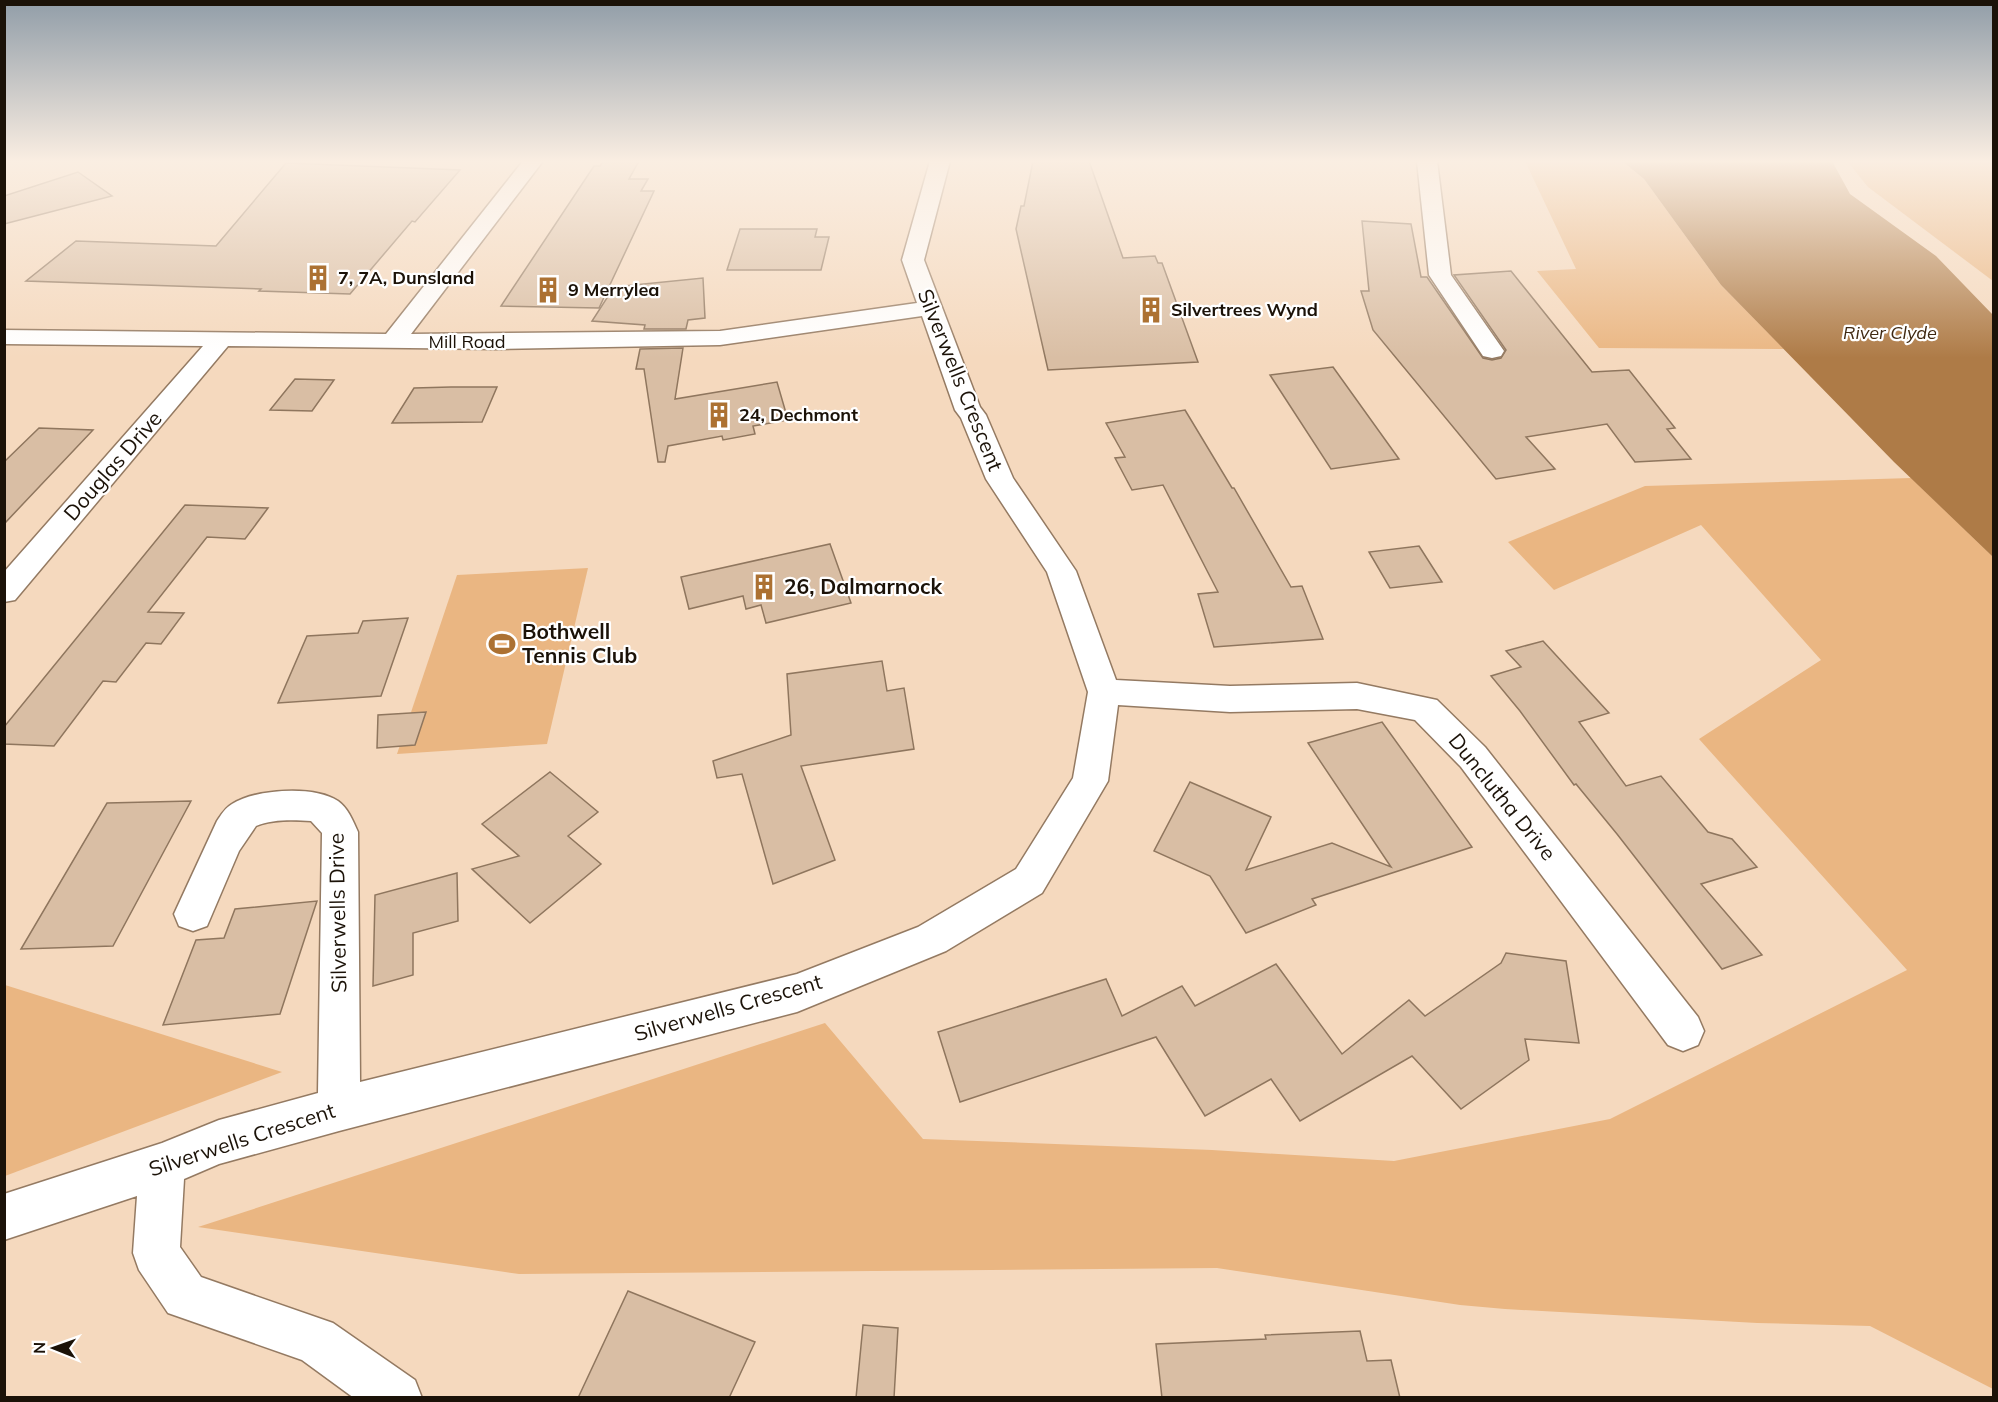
<svg xmlns="http://www.w3.org/2000/svg" width="1998" height="1402" font-family="Mulish,sans-serif">
<style>
.green{fill:#eab682}
.water{fill:#ae7b47}
.building{fill:#d9bea4;stroke:#8f765e;stroke-width:1.5}
.lines{fill:none;stroke-linecap:round;stroke-linejoin:round}
.minor-casing{stroke:#947a62;stroke-width:3}
.minor{fill:#fff;fill-rule:evenodd}
.labels{text-anchor:middle;stroke-width:4.5;stroke-linejoin:round;paint-order:stroke}
.far-poi-label{font-size:18px;font-weight:bold;fill:#1b1208;stroke:#fff;text-anchor:start}
.far-water-label{font-size:18px;font-style:italic;fill:#402912;stroke:#fff}
.far-street-label{font-size:18px;fill:#1b1208;stroke:#fff}
.street-label{font-size:21px;fill:#1b1208;stroke:#fff}
.poi-label{font-size:21px;font-weight:bold;fill:#1b1208;stroke:#fff;text-anchor:start}
</style>
<rect width="100%" height="100%" fill="#f5d9be"/>
<!-- green -->
<g class="green">
<polygon points="1525,161 1622,161 1644,179 1721,285 1784,349 1599,348 1537,271 1576,269"/>
<polygon points="1847,161 1993,161 1993,281 1868,187"/>
<polygon points="1911,478 1993,557 1993,1389 1870,1326 1757,1323 1505,1309 1460,1305 1217,1268 519,1274 198,1227 825,1023 923,1139 1212,1150 1394,1161 1610,1119 1907,970 1699,739 1821,660 1701,525 1554,590 1508,542 1645,486"/>
<polygon points="588,568 547,744 397,754 457,575"/>
<polygon points="5,985 282,1072 5,1176"/>
</g>
<!-- water -->
<polygon class="water" points="1622,161 1832,161 1850,194 1936,256 1993,315 1993,557 1894,462 1721,285 1644,179"/>
<!-- building -->
<g class="building">
<polygon points="603,161 639,161 629,179 648,179 641,191 654,191 599,308 501,306 594,166 600,166"/>
<polygon points="1033,161 1089,161 1123,258 1155,256 1158,263 1162,263 1198,362 1048,370 1016,229 1021,206 1024,206"/>
<polygon points="286,163 460,170 415,222 412,221 350,294 259,291 261,289 26,281 76,241 216,246"/>
<polygon points="78,172 112,196 4,224 4,196"/>
<polygon points="1362,221 1411,224 1421,277 1427,277 1483,358 1492,360 1501,358 1506,350 1454,275 1511,271 1592,372 1629,370 1675,428 1667,429 1691,459 1635,462 1607,424 1526,437 1555,469 1496,479 1373,330 1361,291 1369,291"/>
<polygon points="740,229 817,229 815,237 829,237 821,270 727,270"/>
<polygon points="703,278 705,318 688,320 686,329 644,329 645,325 592,321 614,287"/>
<polygon points="683,348 675,399 777,382 788,420 753,426 755,434 723,440 722,436 668,446 665,462 658,462 644,369 636,369 640,349"/>
<polygon points="1333,367 1399,459 1331,469 1270,375"/>
<polygon points="295,379 334,380 312,411 270,410"/>
<polygon points="451,387 497,387 482,422 392,423 414,388"/>
<polygon points="1185,410 1232,488 1234,488 1291,587 1302,586 1323,639 1214,647 1198,594 1218,592 1163,485 1132,490 1115,458 1125,457 1106,423"/>
<polygon points="39,428 93,430 4,524 4,462"/>
<polygon points="185,505 268,508 245,539 207,537 148,612 184,613 161,644 146,643 116,682 103,681 54,746 4,744 4,727"/>
<polygon points="830,544 851,603 766,623 761,605 746,609 743,596 689,609 681,577"/>
<polygon points="1419,546 1442,582 1390,588 1369,552"/>
<polygon points="408,618 381,696 278,703 307,636 358,633 363,621"/>
<polygon points="1543,641 1609,713 1579,722 1626,786 1661,776 1708,832 1732,839 1757,867 1701,884 1762,955 1722,969 1617,834 1576,784 1574,785 1520,711 1491,676 1521,667 1506,651"/>
<polygon points="882,661 887,691 904,688 914,749 801,766 835,860 773,884 742,774 717,778 713,761 791,735 787,674"/>
<polygon points="426,712 415,745 377,748 378,715"/>
<polygon points="1382,722 1472,847 1312,899 1316,905 1246,933 1210,876 1154,851 1190,782 1271,817 1246,870 1332,843 1391,867 1308,743"/>
<polygon points="550,772 598,812 568,836 601,864 530,923 472,869 519,856 482,824"/>
<polygon points="191,801 113,946 21,949 107,803"/>
<polygon points="457,873 458,921 413,933 413,975 373,986 375,895"/>
<polygon points="317,901 280,1014 163,1025 196,940 224,938 235,909"/>
<polygon points="1506,953 1566,961 1579,1043 1525,1039 1529,1060 1461,1109 1412,1056 1300,1121 1271,1079 1205,1116 1156,1037 960,1102 938,1032 1106,979 1122,1016 1182,986 1195,1006 1276,964 1342,1054 1409,1000 1425,1016 1501,963"/>
<polygon points="628,1291 755,1342 729,1398 578,1398"/>
<polygon points="863,1325 898,1328 894,1398 856,1398"/>
<polygon points="1360,1331 1367,1361 1391,1360 1400,1398 1162,1398 1156,1344 1266,1339 1265,1335"/>
</g>
<g class="lines">
<!-- minor casing -->
<g class="minor-casing">
<g id="minor">
<path d="M 523,161 L 543,161 L 411,334 L 720,331 L 917,303 L 902,260 L 930,161 L 950,161 L 924,260 L 980,407 L 986,415 L 1013,478 L 1076,571 L 1116,680 L 1230,686 L 1357,683 L 1437,700 L 1485,747 L 1698,1017 L 1704,1031 L 1698,1045 L 1683,1051 L 1668,1045 L 1461,767 L 1415,720 L 1357,709 L 1230,712 L 1118,705 L 1108,781 L 1042,893 L 946,951 L 797,1012 L 339,1131 L 219,1164 L 184,1179 L 180,1247 L 201,1277 L 333,1323 L 415,1380 L 422,1398 L 354,1398 L 302,1360 L 168,1313 L 139,1270 L 133,1253 L 137,1196 L 4,1240 L 4,1194 L 162,1143 L 219,1120 L 318,1093 L 322,833 L 311,821 C 294,820 272,819 256,826 L 239,851 L 207,926 L 193,931 L 179,926 L 174,914 L 217,821 C 221,815 225,808 232,804 C 256,789 314,785 338,801 C 348,808 353,821 358,832 L 360,1082 L 797,974 L 918,927 L 1016,869 L 1073,778 L 1088,692 L 1047,572 L 986,479 L 961,418 L 955,410 L 922,316 L 720,345 L 497,349 L 228,346 L 15,600 L 4,602 L 4,572 L 203,346 L 4,344 L 4,330 L 386,334 Z"/>
<polygon points="1417,161 1437,161 1451,275 1504,351 1501,356 1492,358 1483,356 1429,275"/>
</g>
</g>
<!-- minor -->
<use href="#minor" class="minor"/>
</g>
<!-- sky -->
<linearGradient id="sky" x2="0" y2="1"><stop stop-color="#919da8"/><stop offset="0.45" stop-color="#faeee2"/><stop offset="1" stop-color="#faeee2" stop-opacity="0"/></linearGradient>
<rect width="1998" height="358" fill="url(#sky)"/>
<!-- icons -->
<defs>
<g id="building-bare" transform="scale(2.07)"><path d="M-4-6H4V6H1V3H-1V6H-4ZM-2.5-4.3h1.7v1.8h-1.7ZM.8-4.3h1.7v1.8H.8ZM-2.5-1h1.7V.8h-1.7ZM.8-1h1.7V.8H.8Z" fill="#ac7132" stroke="#fff" stroke-width="2.5" paint-order="stroke"/></g>
<g id="stadium-bare" transform="scale(2.07)"><path d="M0-5a6.5 5 0 1 0 0 10a6.5 5 0 1 0 0-10ZM-3.5-1.8h7v3.6h-7Z" fill="#ac7132" stroke="#fff" stroke-width="2.5" paint-order="stroke"/></g>
</defs>
<g fill-rule="evenodd">
<use href="#building-bare" x="318" y="278"/>
<use href="#building-bare" x="548" y="290"/>
<use href="#building-bare" x="1151" y="310"/>
<use href="#building-bare" x="719" y="415"/>
<use href="#building-bare" x="764" y="587"/>
<use href="#stadium-bare" x="502" y="644"/>
</g>
<g class="labels">
<!-- far-poi labels -->
<g class="far-poi-label">
<text x="338" y="284">7, 7A, Dunsland</text>
<text x="568" y="296">9 Merrylea</text>
<text x="1171" y="316">Silvertrees Wynd</text>
<text x="739" y="421">24, Dechmont</text>
</g>
<!-- far-water labels -->
<g class="far-water-label">
<text x="1890" y="339">River Clyde</text>
</g>
<!-- far-street labels -->
<g class="far-street-label">
<text x="467" y="348">Mill Road</text>
</g>
<!-- street labels -->
<g class="street-label">
<text transform="translate(960 380) rotate(68)" y="7">Silverwells Crescent</text>
<text transform="translate(113 466) rotate(-49)" y="7">Douglas Drive</text>
<text transform="translate(1502 797) rotate(51)" y="7">Dunclutha Drive</text>
<text transform="translate(338 913) rotate(-91)" y="7">Silverwells Drive</text>
<text transform="translate(728 1008) rotate(-16)" y="7">Silverwells Crescent</text>
<text transform="translate(242 1140) rotate(-18)" y="7">Silverwells Crescent</text>
</g>
<!-- poi labels -->
<g class="poi-label">
<text x="784" y="594">26, Dalmarnock</text>
<text x="522" y="639">Bothwell<tspan x="522" dy="24">Tennis Club</tspan></text>
</g>
</g>
<!-- border -->
<rect width="1998" height="1402" fill="none" stroke="#1b1208" stroke-width="12"/>
<!-- north arrow -->
<g transform="translate(54 1348) rotate(271)" stroke="#ffffff" stroke-width="4.5" paint-order="stroke">
<path d="M0-4.5L10 22L0 15L-10 22Z" fill="#1b1208"/>
<text y="-9" font-size="16" font-weight="bold" text-anchor="middle" fill="#1b1208">N</text>
</g>
</svg>
